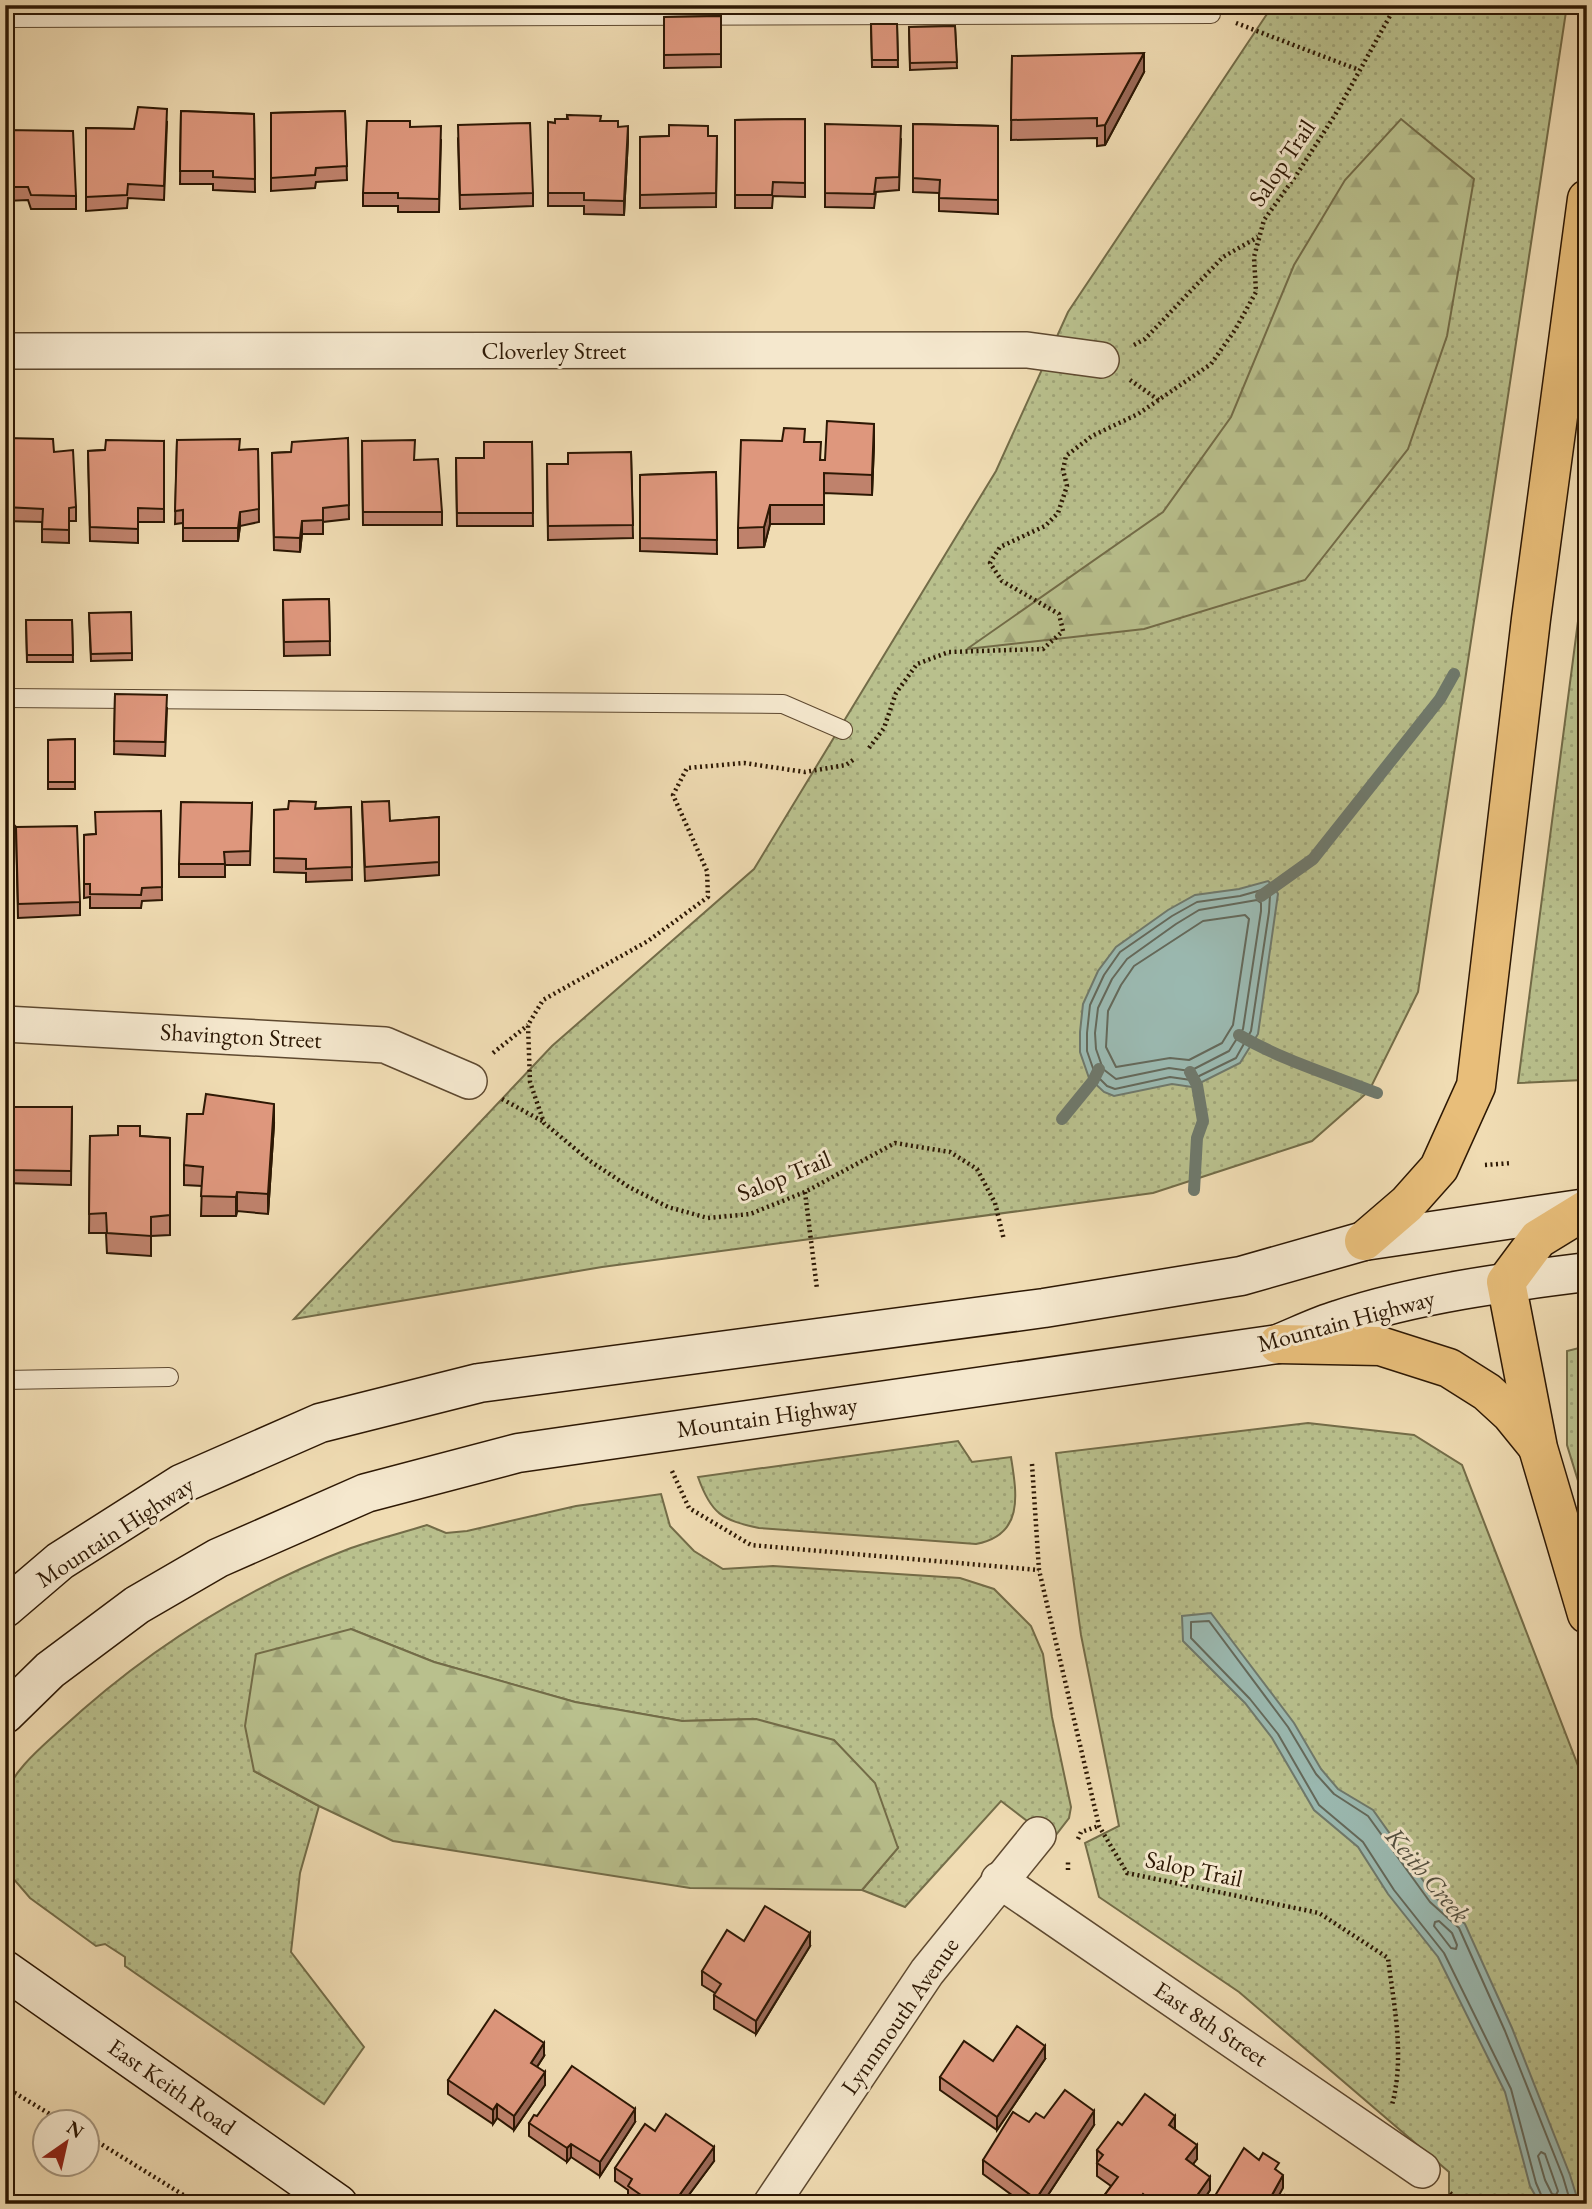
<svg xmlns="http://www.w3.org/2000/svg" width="1592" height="2209" font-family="'EB Garamond',serif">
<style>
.grass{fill:url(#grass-dots);stroke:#736c48;stroke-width:2}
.forest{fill:url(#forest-firs);stroke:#736c48;stroke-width:2}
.water{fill:#9bbab2;stroke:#6f796c;stroke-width:2}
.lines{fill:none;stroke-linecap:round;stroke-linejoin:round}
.shore{stroke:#64695b;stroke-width:2}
.stream{stroke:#6f796c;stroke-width:12}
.lane-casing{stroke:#5e4930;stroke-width:20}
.street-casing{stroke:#5e4930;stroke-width:38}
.secondary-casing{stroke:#2d1804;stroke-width:41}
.highway-casing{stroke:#2d1804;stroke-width:41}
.path{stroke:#2d1804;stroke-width:4.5;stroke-dasharray:2 3.5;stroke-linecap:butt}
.lane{stroke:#f5e8ce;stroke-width:18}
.street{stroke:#f5e8ce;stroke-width:35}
.secondary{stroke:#f5e8ce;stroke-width:38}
.highway{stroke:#e8be7a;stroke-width:38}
.wall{fill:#bf826c;stroke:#2d1804;stroke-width:2}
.shaded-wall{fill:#9b6a58;stroke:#2d1804;stroke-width:2}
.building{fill:#de977d;stroke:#2d1804;stroke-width:2}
.labels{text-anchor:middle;stroke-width:6;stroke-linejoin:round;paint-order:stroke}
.street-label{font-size:24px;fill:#2d1804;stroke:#f5e8ce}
.water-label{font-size:26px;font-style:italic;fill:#545141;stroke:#f5e8ce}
</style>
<defs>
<pattern id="grass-dots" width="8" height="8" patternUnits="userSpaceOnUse" patternTransform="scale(1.75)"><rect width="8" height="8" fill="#b9c08d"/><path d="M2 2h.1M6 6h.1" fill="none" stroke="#9fa478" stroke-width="1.8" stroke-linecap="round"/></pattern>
<pattern id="forest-firs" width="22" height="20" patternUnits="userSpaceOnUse" patternTransform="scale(1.75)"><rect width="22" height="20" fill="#b9c08d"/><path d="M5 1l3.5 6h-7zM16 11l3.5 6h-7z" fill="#9fa478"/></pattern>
</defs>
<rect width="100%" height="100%" fill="#f0dcb3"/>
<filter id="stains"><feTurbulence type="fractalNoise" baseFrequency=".00286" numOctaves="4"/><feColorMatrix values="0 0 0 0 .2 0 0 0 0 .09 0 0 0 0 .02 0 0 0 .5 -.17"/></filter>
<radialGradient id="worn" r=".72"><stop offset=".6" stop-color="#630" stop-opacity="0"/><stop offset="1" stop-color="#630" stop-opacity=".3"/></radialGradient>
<!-- grass -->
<g class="grass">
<polygon points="1273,5 1567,5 1418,992 1369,1091 1312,1141 1153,1193 602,1267 294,1319 552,1046 754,869 996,471 1068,312"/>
<polygon points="1587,552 1587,1022 1583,1080 1518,1083"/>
<polygon points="1587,1346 1587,1510 1567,1445 1567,1351"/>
<polygon points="1308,1423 1414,1435 1462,1465 1587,1789 1587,2204 1449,2204 1449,2172 1239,1992 1099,1897 1085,1843 1119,1826 1081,1635 1056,1453"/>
<path d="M 958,1441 L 972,1462 L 1011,1457 C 1017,1495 1024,1535 976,1544 L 759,1528 C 722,1520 711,1514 698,1477 Z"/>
<path d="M 661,1494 L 670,1526 L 694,1551 L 723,1569 L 773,1566 L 960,1578 L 994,1589 L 1031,1626 L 1043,1654 L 1052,1717 L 1071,1807 L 1069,1818 L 1052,1840 L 1001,1801 L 905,1907 L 862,1890 L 898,1847 L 756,1719 L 682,1721 L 575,1702 L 434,1662 L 351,1629 L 254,1771 L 319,1806 L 300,1873 L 291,1952 L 364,2047 L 324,2104 L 125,1966 L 125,1957 L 105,1944 L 96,1946 L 30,1898 L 5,1869 C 5,1852 2,1808 6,1795 C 12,1771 43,1746 60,1730 C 145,1651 242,1589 351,1548 C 376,1539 402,1533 427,1525 L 446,1533 L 467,1531 L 576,1506 Z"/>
</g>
<!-- forest -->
<g class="forest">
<polygon points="1401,119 1474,179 1447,336 1408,449 1305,580 1144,629 967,649 1163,512 1231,417 1294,265 1345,180"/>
<polygon points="351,1629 434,1662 575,1702 682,1721 756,1719 834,1740 875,1783 898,1848 862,1890 690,1888 393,1841 319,1806 254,1771 245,1726 256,1654"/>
</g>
<!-- water -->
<g class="water">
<polygon points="1268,881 1274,886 1278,894 1258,1034 1240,1063 1192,1087 1172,1084 1114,1096 1104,1092 1089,1078 1080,1052 1080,1032 1083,1004 1098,971 1116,947 1168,910 1195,895 1239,889"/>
<polygon points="1211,1613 1294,1723 1321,1769 1338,1789 1373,1810 1435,1897 1465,1924 1512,2028 1570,2175 1579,2204 1540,2204 1530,2186 1505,2092 1438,1957 1388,1894 1358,1847 1314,1810 1272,1738 1245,1703 1183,1641 1182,1616"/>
</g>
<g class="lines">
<!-- shore -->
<g class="shore">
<polygon points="1265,889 1270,895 1269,912 1251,1031 1236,1058 1191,1080 1170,1077 1115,1089 1107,1086 1095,1074 1087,1051 1087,1033 1090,1005 1104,975 1120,952 1172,916 1197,902 1240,896"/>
<polygon points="1257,900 1261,903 1261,911 1243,1029 1229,1051 1190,1071 1169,1068 1116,1079 1103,1069 1096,1049 1095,1033 1098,1008 1112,979 1127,959 1176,924 1199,910"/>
<polygon points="1245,915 1249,919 1233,1025 1222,1043 1189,1060 1170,1058 1116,1067 1106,1047 1108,1011 1121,985 1134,966 1203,921"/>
<polygon points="1435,1922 1439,1921 1452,1933 1457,1945 1456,1949 1451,1948 1434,1926"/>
<polygon points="1541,2152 1545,2154 1558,2191 1556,2195 1552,2194 1545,2180 1538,2156"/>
<polyline points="1545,2204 1536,2183 1511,2089 1444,1953 1394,1890 1363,1842 1319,1805 1278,1734 1250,1699 1191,1638 1191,1622 1209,1621 1288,1727 1316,1774 1334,1794 1368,1816 1430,1902 1459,1928 1505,2031 1563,2177 1571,2204"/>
</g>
<!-- stream -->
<g class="stream">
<polyline points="1261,896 1313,859 1440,699 1454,674"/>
<path d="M 1239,1035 C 1282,1060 1331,1075 1377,1093"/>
<polyline points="1190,1072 1197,1085 1203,1121 1197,1138 1194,1190"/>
<polyline points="1062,1119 1093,1081 1099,1069"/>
</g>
<!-- lane casing -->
<g class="lane-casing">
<g id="lane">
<polyline points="5,18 1211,14"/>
<polyline points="5,698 783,704 843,730"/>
<polyline points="5,1380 169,1377"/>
</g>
</g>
<!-- street casing -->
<g class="street-casing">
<g id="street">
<polyline points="5,351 1027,350 1101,360"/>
<polyline points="5,1024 385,1045 469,1081"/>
<polyline points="999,1880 1422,2170"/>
<polyline points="771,2204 927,1972 1038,1835"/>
</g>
</g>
<!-- secondary casing -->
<g class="secondary-casing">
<g id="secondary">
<polyline points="5,1608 60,1561 181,1484 320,1423 479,1383 1044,1308 1241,1276 1364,1241 1587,1208"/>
<path d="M 5,1714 L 50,1670 L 137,1605 L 218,1558 L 366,1493 L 518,1453 L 1278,1344 C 1298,1336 1318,1326 1338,1320 C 1415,1294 1506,1282 1587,1272"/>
<polyline points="5,1970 338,2204"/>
</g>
</g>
<!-- highway casing -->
<g class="highway-casing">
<g id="highway">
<polyline points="1587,1209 1538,1239 1506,1282 1538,1448 1587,1614"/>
<polyline points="1364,1241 1407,1204 1439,1168 1476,1086 1531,619 1587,199"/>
<polyline points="1278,1344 1380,1346 1449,1368 1487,1392 1511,1414 1537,1446"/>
</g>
</g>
<!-- path -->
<g class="path">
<polyline points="1236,23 1359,70"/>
<polyline points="1134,345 1145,339 1223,257 1258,237"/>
<polyline points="1130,380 1160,401"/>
<polyline points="869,748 884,728 896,693 917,664 949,652 1043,649 1063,631 1059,614 1002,581 990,563 1000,547 1045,526 1058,513 1067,486 1063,470 1066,456 1092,436 1138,414 1211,364 1235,330 1256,292 1254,257 1264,220 1297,174 1335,115 1396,5"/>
<polyline points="853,760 846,765 805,772 744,763 687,768 673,795 707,871 708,897 648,941 543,1000 528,1025 530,1082 544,1123 590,1161 629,1187 668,1207 708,1218 750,1214 805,1192 895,1143 950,1152 977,1169 995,1203 1004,1240"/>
<polyline points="493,1053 528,1025"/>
<polyline points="502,1099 544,1122"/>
<polyline points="1580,1158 1587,1157"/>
<polyline points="1485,1165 1512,1163"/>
<polyline points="805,1192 817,1289"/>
<path d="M 1032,1464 L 1039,1570 L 1099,1826 L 1127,1873 L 1319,1913 L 1388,1958 C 1394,2007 1405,2056 1392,2105"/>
<polyline points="672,1471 689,1508 751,1545 1039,1570"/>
<polyline points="1078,1839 1081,1832 1099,1826"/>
<polyline points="1068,1870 1068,1859"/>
<polyline points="5,1898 9,1902 7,1930"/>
<polyline points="5,2087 63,2122"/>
<polyline points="88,2136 198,2204"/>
<polyline points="1450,2193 1463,2204"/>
</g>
<!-- lane -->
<use href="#lane" class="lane"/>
<!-- street -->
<use href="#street" class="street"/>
<!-- secondary -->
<use href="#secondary" class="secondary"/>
<!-- highway -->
<use href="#highway" class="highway"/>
</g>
<!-- wall -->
<g class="wall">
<polygon points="721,16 721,67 664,68 664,17"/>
<polygon points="871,24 897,24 898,67 872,67"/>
<polygon points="955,26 957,68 910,70 909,27"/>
<polygon points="1012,56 1144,72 1105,145 1097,146 1097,138 1011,140"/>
<polygon points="181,111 254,114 255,192 213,190 213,184 180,184"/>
<polygon points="345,111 347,180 316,182 315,188 271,191 271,113"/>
<polygon points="567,115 601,121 618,127 628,139 624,215 584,214 584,206 548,206 548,122 555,123 567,119"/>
<polygon points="805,119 805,197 773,196 772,208 735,208 735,120"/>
<polygon points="167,122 164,200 128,198 127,208 86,211 86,128 134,129"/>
<polygon points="825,124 901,139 899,190 876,192 874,208 825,207"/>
<polygon points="913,124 998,126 998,214 939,211 939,193 913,192"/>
<polygon points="410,127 441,140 439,212 398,212 398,206 363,206 363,193"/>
<polygon points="5,130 76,196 76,209 31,209 28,200 5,201"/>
<polygon points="669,136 717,136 716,207 640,208 640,137"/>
<polygon points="458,139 533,193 533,206 460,209"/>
<polygon points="5,438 54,452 76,507 76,521 69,521 69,543 42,542 42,522 5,521"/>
<polygon points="348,438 349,519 323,522 323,534 302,534 300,552 274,550 272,453 291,452"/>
<polygon points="177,440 240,450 258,449 259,522 240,526 238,541 183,541 183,523 175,524"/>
<polygon points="164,441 164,522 138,522 138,543 90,541 88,451 105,450"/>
<polygon points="362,441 415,460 442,512 442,525 363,525"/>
<polygon points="532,442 533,526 457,526 456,458 484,458"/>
<polygon points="805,442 821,460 825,460 874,444 872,495 824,493 824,524 770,524 764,547 738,548 738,528"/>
<polygon points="631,452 633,538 548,540 547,464 568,464"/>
<polygon points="716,472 717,554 640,551 640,475"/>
<polygon points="329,599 330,655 284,656 283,600"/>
<polygon points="89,614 132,653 132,660 91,661"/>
<polygon points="26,620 72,620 73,662 27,662"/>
<polygon points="115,694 167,708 165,756 114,754"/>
<polygon points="75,739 75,789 48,789 48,740"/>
<polygon points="362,802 390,821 439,817 439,875 365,881"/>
<polygon points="252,803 250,865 225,865 225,877 179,877 179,864"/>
<polygon points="351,807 352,880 306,882 306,873 274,872 274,810"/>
<polygon points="161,811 162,900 142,901 141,908 90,908 90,897 84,898 84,835 96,834"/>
<polygon points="16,827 80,902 80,915 18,918"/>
<polygon points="72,1107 71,1185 5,1183 5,1128 12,1127"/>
<polygon points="274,1124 268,1214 237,1211 236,1216 201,1216 202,1186 184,1185 184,1165"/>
<polygon points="90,1136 140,1136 170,1138 170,1235 151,1236 151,1256 107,1253 106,1233 89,1233"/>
<polygon points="744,1941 810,1946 756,2034 714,2009 714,1995 715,1993 702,1985 702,1971"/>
<polygon points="544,2056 537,2067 545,2085 514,2130 497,2118 493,2124 448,2094 448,2080"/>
<polygon points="1045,2059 997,2130 940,2090 940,2077 993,2061"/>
<polygon points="537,2116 635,2122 600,2176 571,2157 567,2162 529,2136 529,2123"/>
<polygon points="1044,2118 1094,2125 1042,2204 1024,2204 983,2174 983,2160 1029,2122"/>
<polygon points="1122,2125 1175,2130 1197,2159 1193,2164 1210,2190 1201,2204 1098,2204 1111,2186 1097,2176 1097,2150"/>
<polygon points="655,2131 714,2161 682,2204 634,2204 628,2200 628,2190 615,2181 615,2168"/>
</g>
<!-- shaded-wall -->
<g class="shaded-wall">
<polygon points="1144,53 1144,72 1105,145 1105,125"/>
<polygon points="628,126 628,139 624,215 624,201"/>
<polygon points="874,424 874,444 872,495 872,475"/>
<polygon points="770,505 770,524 764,547 764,527"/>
<polygon points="240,512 240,526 238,541 238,528"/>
<polygon points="302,521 302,534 300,552 300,538"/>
<polygon points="274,1104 274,1124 268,1214 268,1194"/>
<polygon points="237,1192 237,1211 236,1216 236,1197"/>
<polygon points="810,1933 810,1946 756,2034 756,2021"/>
<polygon points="544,2043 544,2056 531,2076 531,2063"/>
<polygon points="1045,2046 1045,2059 997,2130 997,2117"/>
<polygon points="545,2072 545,2085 514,2130 514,2116"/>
<polygon points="497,2104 497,2118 493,2124 493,2110"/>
<polygon points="635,2109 635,2122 600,2176 600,2162"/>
<polygon points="1094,2111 1094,2125 1042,2204 1036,2204 1036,2199"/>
<polygon points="1175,2116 1175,2130 1169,2125"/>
<polygon points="571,2144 571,2157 567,2162 567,2148"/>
<polygon points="1197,2145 1197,2159 1186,2173 1186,2159"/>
<polygon points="714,2147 714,2161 682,2204 673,2204"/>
<polygon points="1283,2175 1283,2188 1274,2204 1267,2204"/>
<polygon points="1210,2177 1210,2190 1201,2204 1191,2204"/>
<polygon points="1143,2194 1143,2204 1136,2204"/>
</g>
<!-- building -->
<g class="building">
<polygon points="721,16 721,54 664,55 664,17"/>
<polygon points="871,24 897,24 898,60 872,60"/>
<polygon points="955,26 957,62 910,63 909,27"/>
<polygon points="1144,53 1105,125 1097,126 1097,118 1011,120 1012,56"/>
<polygon points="138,107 167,109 164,186 128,184 127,195 86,197 86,128 134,129"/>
<polygon points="181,111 254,114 255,179 213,177 213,171 180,171"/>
<polygon points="345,111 347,166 316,168 315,175 271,178 271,113"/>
<polygon points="567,115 601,116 600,121 618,121 618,127 628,126 624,201 584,200 584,193 548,193 548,122 555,123 555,119 568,119"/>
<polygon points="805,119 805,183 773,182 772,195 735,195 735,120"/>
<polygon points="367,121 410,121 410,127 441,126 439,199 398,198 398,193 363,193"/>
<polygon points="530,123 533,193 460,195 458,125"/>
<polygon points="825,124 901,126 899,177 876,178 874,194 825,193"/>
<polygon points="913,124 998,126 998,200 939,198 940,180 913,178"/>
<polygon points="669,125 708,126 708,136 717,136 716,193 640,195 640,137 669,136"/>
<polygon points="5,130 73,131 76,196 31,195 28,187 5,187"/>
<polygon points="827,421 874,424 872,475 824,473 824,505 770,505 764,527 738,528 741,440 782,441 784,428 805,429 804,442 821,442 820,460 825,460"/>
<polygon points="5,438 53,439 54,452 73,450 76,507 69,508 69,530 42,529 43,509 5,507"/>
<polygon points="348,438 349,505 323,508 323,520 302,521 300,538 274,537 272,453 291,452 292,442"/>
<polygon points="240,439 239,450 258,449 259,509 240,512 238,528 183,528 183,510 175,511 177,440"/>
<polygon points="106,440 164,441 164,509 138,508 138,529 90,527 88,451 105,450"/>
<polygon points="415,440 414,460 438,459 442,512 363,512 362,441"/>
<polygon points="484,442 532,442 533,513 457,513 456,458 484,458"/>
<polygon points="631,452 633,525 548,526 547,464 568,464 568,453"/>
<polygon points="716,472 717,540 640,538 640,475"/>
<polygon points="329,599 330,641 284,642 283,600"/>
<polygon points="131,612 132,653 91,654 89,613"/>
<polygon points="26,620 72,620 73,655 27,655"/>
<polygon points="115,694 167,695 165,742 114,741"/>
<polygon points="75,739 75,782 48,782 48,740"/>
<polygon points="289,801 316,802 315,809 351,807 352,867 306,869 306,859 274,858 274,810 288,809"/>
<polygon points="389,801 390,821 439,817 439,862 365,867 362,802"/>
<polygon points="181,802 252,803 250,851 224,852 225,864 179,864"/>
<polygon points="161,811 162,887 142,888 141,895 90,894 90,884 84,884 84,835 96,834 95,812"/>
<polygon points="77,826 80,902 18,904 16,827"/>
<polygon points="206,1094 274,1104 268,1194 237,1192 236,1197 201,1196 203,1167 184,1165 187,1114 203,1114"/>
<polygon points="12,1107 72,1107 71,1171 5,1170 5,1128 12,1127"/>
<polygon points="118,1126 140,1126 140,1136 170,1138 170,1215 151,1217 151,1236 107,1233 106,1213 89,1214 90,1136 118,1135"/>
<polygon points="765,1906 810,1933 756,2021 714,1995 721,1984 702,1971 727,1930 744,1941"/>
<polygon points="495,2010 544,2043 531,2063 545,2072 514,2116 497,2104 493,2110 448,2080"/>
<polygon points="1017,2026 1045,2046 997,2117 940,2077 964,2041 993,2061"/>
<polygon points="572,2066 635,2109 600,2162 571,2144 567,2148 529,2123 534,2115 537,2116"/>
<polygon points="1065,2090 1094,2111 1036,2199 983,2160 1013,2112 1029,2122 1036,2113 1044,2118"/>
<polygon points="1145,2094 1175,2116 1169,2125 1197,2145 1186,2159 1210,2177 1191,2204 1155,2204 1143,2194 1136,2204 1098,2204 1118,2177 1097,2163 1103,2155 1097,2150 1118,2122 1122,2125"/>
<polygon points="666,2114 714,2147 673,2204 654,2204 628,2186 632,2179 615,2168 645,2124 655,2131"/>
<polygon points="1244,2148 1259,2160 1263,2153 1279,2163 1275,2169 1283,2175 1267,2204 1210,2204"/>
<polygon points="1285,2195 1298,2204 1279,2204"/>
</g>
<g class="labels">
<!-- street labels -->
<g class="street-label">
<text transform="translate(1282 163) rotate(-56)" y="8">Salop Trail</text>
<text x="554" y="359">Cloverley Street</text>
<text transform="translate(241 1036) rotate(3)" y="8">Shavington Street</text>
<text transform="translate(784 1176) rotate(-22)" y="8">Salop Trail</text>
<text transform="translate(1346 1321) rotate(-15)" y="8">Mountain Highway</text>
<text transform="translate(767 1417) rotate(-8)" y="8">Mountain Highway</text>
<text transform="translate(115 1532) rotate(-33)" y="8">Mountain Highway</text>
<text transform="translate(1194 1869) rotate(12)" y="8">Salop Trail</text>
<text transform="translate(900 2016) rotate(-55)" y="8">Lynnmouth Avenue</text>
<text transform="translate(1211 2024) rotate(34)" y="8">East 8th Street</text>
<text transform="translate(172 2087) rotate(35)" y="8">East Keith Road</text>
</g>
<!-- water labels -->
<g class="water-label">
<text transform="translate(1428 1875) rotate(50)" y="9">Keith Creek</text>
</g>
</g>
<!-- margin -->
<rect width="1592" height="2209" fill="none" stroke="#f0dcb3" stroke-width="28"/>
<rect x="7" y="7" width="1578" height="2195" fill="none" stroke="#2d1804" stroke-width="3.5"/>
<rect x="14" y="14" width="1564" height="2181" fill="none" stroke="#2d1804" stroke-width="2"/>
<!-- north arrow -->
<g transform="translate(66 2143) rotate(34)"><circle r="33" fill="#f5e8ce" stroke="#a5957d" stroke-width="2"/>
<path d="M0-5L12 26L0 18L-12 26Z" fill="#8f2418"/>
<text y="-10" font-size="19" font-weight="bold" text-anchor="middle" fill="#2d1804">N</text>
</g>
<rect width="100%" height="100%" filter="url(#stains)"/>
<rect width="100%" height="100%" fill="url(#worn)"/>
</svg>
